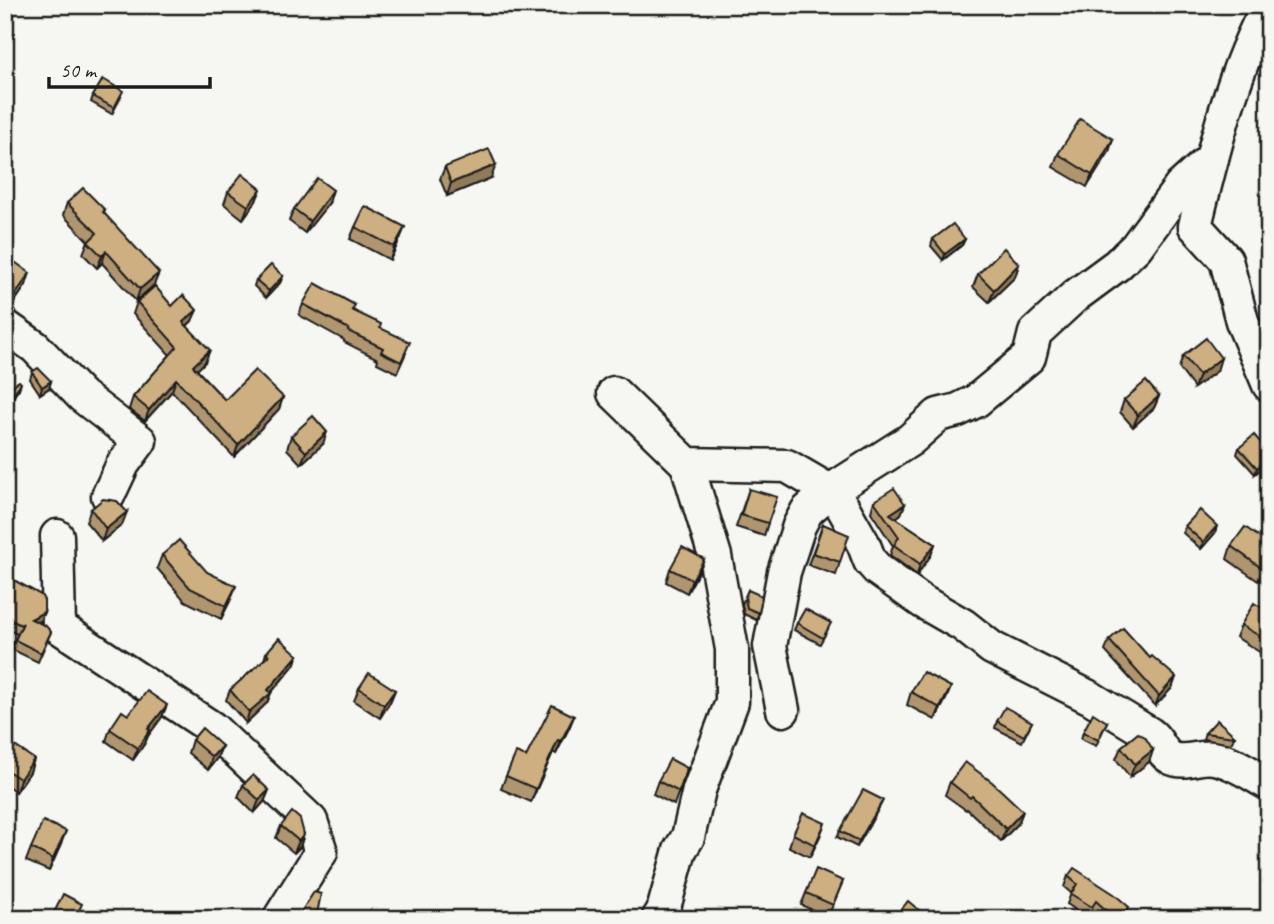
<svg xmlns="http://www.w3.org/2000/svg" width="1274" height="924" font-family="Caveat,sans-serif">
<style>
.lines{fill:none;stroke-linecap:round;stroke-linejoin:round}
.minor-casing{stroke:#1c1c1c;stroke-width:37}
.minor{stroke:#f6f6f2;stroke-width:32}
.wall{fill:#b0966f;stroke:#1c1c1c;stroke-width:2}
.shaded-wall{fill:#907a5a;stroke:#1c1c1c;stroke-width:2}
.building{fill:#cdaf81;stroke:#1c1c1c;stroke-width:2}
</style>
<rect width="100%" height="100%" fill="#f6f6f2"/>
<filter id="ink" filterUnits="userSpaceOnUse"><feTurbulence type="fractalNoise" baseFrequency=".0143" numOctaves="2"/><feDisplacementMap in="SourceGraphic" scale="14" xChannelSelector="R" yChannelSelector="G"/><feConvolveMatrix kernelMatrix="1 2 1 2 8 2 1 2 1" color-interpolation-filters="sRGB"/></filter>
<g filter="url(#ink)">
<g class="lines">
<!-- minor casing -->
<g class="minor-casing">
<g id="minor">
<path d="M 1269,5 C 1233,68 1212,156 1195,226 L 1226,260 L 1242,321 L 1269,385"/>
<polyline points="5,326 35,347 82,396 140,441 123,464 108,496"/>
<path d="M 614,393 L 687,464 L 787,466 L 830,491 L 842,506 L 863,543 L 870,561 L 878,570 L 923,602 L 963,625 L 992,648 L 1091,698 L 1150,734 C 1159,740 1161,753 1171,758 C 1186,765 1199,755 1214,758 C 1233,761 1252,775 1269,784"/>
<polyline points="57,536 59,627 212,728 311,821 321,852 279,919"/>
<polyline points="783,710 770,646 784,572 799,526 807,511 830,491 910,440 938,415 958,410 976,401 1029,357 1035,333 1075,296 1117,265 1136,247 1181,186 1212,158"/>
<polyline points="658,919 663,911 680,850 688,837 699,790 732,702 732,649 715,556 687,464"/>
</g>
</g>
<!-- minor -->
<use href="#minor" class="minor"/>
</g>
<!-- wall -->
<g class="wall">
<polygon points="93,96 121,97 112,114 91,102"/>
<polygon points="1109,152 1087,187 1053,167 1058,154"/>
<polygon points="445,167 491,178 447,196 440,179"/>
<polygon points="228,192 256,201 243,219 224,204"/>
<polygon points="67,203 105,210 104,213 154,285 136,301 102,263 97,268 83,254 88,241 63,215"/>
<polygon points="329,203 305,233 289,221 294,209"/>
<polygon points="355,227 400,239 390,260 350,239"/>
<polygon points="933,239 965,239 962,245 943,260 931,246"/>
<polygon points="1019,264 1015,277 989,302 973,287 978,274"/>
<polygon points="5,270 26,285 11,307 5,303"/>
<polygon points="283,276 280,283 266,298 254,286 256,280"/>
<polygon points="137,302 172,306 192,321 187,326 205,362 197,370 225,400 283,397 279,409 234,457 172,391 145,421 129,409 133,397 170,355 133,314"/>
<polygon points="303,304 353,310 380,328 406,353 397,373 377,363 378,359 344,342 344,340 299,315"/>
<polygon points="1183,356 1217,371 1194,388 1179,368"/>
<polygon points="32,372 51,381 49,388 40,394 30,379"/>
<polygon points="1159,396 1154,408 1133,427 1120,412 1124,400"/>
<polygon points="291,436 323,444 301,464 287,449"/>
<polygon points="1239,448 1269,452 1269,462 1255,474 1237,454"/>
<polygon points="749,489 768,523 764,536 736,527"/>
<polygon points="874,501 905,504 901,514 896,518 935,544 931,555 917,575 890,555 893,546 871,512"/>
<polygon points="91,509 122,525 102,541 86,522"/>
<polygon points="823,524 840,562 836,575 808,565"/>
<polygon points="1185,526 1215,533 1201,549 1183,533"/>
<polygon points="1269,544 1269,567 1258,581 1227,559 1231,546"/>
<polygon points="162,555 231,599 221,619 185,601 157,568"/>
<polygon points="704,559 699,571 687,593 666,582 670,569"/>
<polygon points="5,585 44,612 40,621 38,622 51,632 38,662 11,649 17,634 5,628"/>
<polygon points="748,590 759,613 756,620 744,614 742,604"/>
<polygon points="1269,612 1269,641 1261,653 1236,637 1241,625"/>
<polygon points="797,623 828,629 820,644 794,630"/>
<polygon points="1109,640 1150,658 1176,677 1172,688 1155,706 1105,651"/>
<polygon points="266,653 298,655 294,665 271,693 267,703 246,723 226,700 230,690 264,660"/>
<polygon points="951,687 946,699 935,720 907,705 911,692"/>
<polygon points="359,688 395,690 390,702 380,718 354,701"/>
<polygon points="574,716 569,728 556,754 553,752 531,802 501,789 506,776 526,757"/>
<polygon points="162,717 148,736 145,743 133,760 106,741 110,729"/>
<polygon points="997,721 1032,722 1022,742 995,728"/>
<polygon points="1107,722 1096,746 1081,739 1083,732"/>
<polygon points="1205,733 1235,736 1231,744 1203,739"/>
<polygon points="192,740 222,746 217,758 208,770 188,753"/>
<polygon points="5,745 12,750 34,759 30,772 16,792 5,784"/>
<polygon points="1121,747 1153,750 1149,762 1130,777 1116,759"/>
<polygon points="687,768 674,805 653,794 658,781"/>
<polygon points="950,782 1023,811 1018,824 1001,841 967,809 966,810 945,795"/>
<polygon points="243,785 269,790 264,802 254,813 238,797"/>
<polygon points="883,800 880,806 857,847 837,837 840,831"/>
<polygon points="281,826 304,834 300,847 294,853 276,838"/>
<polygon points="793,834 820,836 810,857 789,847"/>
<polygon points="61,844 49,871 26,861 31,848"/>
<polygon points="1068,876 1129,907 1125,918 1100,919 1092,912 1088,918 1067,904 1071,893 1064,887"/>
<polygon points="843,881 828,917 801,905 806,893"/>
</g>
<!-- shaded-wall -->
<g class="shaded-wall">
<polygon points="1113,139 1109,152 1087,187 1092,175"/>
<polygon points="496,165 491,178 447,196 451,183"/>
<polygon points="261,189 256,201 243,219 248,206"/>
<polygon points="333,190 329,203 305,233 310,221"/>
<polygon points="405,227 400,239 390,260 394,247"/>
<polygon points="965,239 962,245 943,260 945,254"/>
<polygon points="106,251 102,263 97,268 102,256"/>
<polygon points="1019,264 1015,277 989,302 994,290"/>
<polygon points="30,273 26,285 11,307 15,295"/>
<polygon points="159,273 154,285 136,301 140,289"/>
<polygon points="283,276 280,283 266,298 269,291"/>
<polygon points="197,310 192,321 179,333 183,322"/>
<polygon points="15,344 10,357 5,364 5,358"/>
<polygon points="210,350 205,362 189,378 193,366"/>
<polygon points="1221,358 1217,371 1194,388 1199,375"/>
<polygon points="176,379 172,391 145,421 149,410"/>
<polygon points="51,381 49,388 40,394 42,387"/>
<polygon points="21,383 19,389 5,408 5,405"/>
<polygon points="1159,396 1154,408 1133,427 1138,415"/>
<polygon points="283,397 279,409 234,457 238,445"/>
<polygon points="327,432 323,444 301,464 306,452"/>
<polygon points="1269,458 1269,462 1255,474 1257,468"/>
<polygon points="905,504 901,514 889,523 890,514"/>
<polygon points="127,512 122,525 102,541 106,529"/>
<polygon points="1217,526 1215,533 1201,549 1203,542"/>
<polygon points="935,544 931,555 917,575 920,564"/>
<polygon points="704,559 699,571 687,593 692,580"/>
<polygon points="1269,561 1269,567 1258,581 1263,569"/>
<polygon points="236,586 231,599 221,619 226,606"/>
<polygon points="44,612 40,621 28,628 31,619"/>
<polygon points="1269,635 1269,641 1261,653 1266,640"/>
<polygon points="298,655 294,665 269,695 271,693 267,703 246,723 249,712"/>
<polygon points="1176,677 1172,688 1155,706 1159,696"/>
<polygon points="951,687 946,699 935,720 940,708"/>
<polygon points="395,690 390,702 380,718 384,705"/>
<polygon points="167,705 162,717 148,736 145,743 133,760 138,748 148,729"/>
<polygon points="574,716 569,728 556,754 561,741"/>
<polygon points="558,740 553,752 531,802 536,789"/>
<polygon points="222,746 217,758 208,770 212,757"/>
<polygon points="1153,750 1149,762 1130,777 1135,764"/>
<polygon points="34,759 30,772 16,792 20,779"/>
<polygon points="269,790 264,802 254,813 259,800"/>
<polygon points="883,800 880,806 857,847 859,841"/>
<polygon points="1023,811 1018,824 1001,841 1006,829"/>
<polygon points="825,823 820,836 810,857 815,845"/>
<polygon points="66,831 61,844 49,871 53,859"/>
<polygon points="304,834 300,847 294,853 299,841"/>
<polygon points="1129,907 1124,919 1118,919"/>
</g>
<!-- building -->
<g class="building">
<polygon points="103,79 123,91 114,108 93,96"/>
<polygon points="1080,119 1113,139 1092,175 1058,154"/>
<polygon points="489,149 496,165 451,183 445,167"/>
<polygon points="242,174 261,189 248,206 228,192"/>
<polygon points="317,178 333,190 310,221 294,209"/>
<polygon points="83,188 105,210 103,212 159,273 140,289 106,251 102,256 88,242 97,233 67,203"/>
<polygon points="365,206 405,227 394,247 355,227"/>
<polygon points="953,224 965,239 945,254 933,239"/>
<polygon points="1004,248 1019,264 994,290 978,274"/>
<polygon points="12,260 30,273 15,295 5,288 5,270"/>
<polygon points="271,265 283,276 269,291 256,280"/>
<polygon points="315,283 355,305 352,310 381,324 380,328 410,342 401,362 381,352 383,348 348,331 349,329 303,304"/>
<polygon points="155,286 172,306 183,295 197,310 183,322 210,350 193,366 225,400 255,370 283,397 238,445 176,379 149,410 133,397 177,347 137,302"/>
<polygon points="5,337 15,344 5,358"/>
<polygon points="1206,338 1221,358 1199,375 1183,356"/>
<polygon points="38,368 51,381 42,387 32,372"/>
<polygon points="19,381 21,383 5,405 5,391"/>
<polygon points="1146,381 1159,396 1138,415 1124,400"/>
<polygon points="313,416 327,432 306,452 291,436"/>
<polygon points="1254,435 1269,452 1269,458 1257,468 1239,448"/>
<polygon points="894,488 905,504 890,514 935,544 920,564 894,545 899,537 874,501"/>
<polygon points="749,489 777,497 768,523 741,515"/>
<polygon points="103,499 117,501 127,512 106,529 91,509"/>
<polygon points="1200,510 1217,526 1203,542 1185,526"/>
<polygon points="823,524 849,535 840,562 813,553"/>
<polygon points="1245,527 1269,544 1269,561 1263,569 1231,546"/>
<polygon points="179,540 207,572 236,586 226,606 190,588 162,555"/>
<polygon points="682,547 704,559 692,580 670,569"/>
<polygon points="12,579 41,595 44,600 44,612 31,619 46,626 51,632 41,653 15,640 23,623 21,625 5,617 5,585 8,587"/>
<polygon points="748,590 762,596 759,613 747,608 745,597"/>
<polygon points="1254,603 1269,612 1269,635 1266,640 1241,625"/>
<polygon points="805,609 831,623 823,638 797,623"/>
<polygon points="1123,628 1150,658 1152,656 1176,677 1159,696 1109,640"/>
<polygon points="279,638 298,655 268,690 271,693 249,712 230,690 269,655 266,653"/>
<polygon points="923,672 951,687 940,708 911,692"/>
<polygon points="369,673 395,690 384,705 359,688"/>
<polygon points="147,691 167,705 148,729 150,730 138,748 110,729 122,711 128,715"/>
<polygon points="552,705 574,716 561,741 558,740 536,789 506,776 516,753 526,757"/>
<polygon points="1005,707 1032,722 1024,736 997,721"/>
<polygon points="1093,713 1107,722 1098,740 1083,732"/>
<polygon points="1217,720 1235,736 1234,737 1205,733"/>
<polygon points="202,728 222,746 212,757 192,740"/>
<polygon points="1138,733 1145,737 1153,750 1135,764 1121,747"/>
<polygon points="5,745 12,750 15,746 34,759 20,779 5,769"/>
<polygon points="670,759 687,768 679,792 658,781"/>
<polygon points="965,762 992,782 1023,811 1006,829 972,796 970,798 950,782"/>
<polygon points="253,775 269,790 259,800 243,785"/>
<polygon points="863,790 883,800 859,841 840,831"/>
<polygon points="292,812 300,819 304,834 299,841 281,826"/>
<polygon points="803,813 825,823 815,845 793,834"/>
<polygon points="43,821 66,831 53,859 31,848"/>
<polygon points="1074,868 1114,894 1129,907 1118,919 1116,919 1096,901 1092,907 1071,894 1077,884 1068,876"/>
<polygon points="816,869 843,881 833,905 806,893"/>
<polygon points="314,892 321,894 316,919 297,918"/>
<polygon points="63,894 82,904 75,919 51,919"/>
<polygon points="908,901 927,917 926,919 894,919"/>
<polygon points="5,913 17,919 5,919"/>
<polygon points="205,915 214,919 204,919"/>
</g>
</g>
<!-- margin -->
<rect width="1274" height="924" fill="none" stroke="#f6f6f2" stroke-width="28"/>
<rect x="14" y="14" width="1246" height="896" fill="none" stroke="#1c1c1c" stroke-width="2.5" filter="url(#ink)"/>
<!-- scale -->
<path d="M49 77v10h161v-10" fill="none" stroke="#1c1c1c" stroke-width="3.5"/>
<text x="60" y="77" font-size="21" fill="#1c1c1c" stroke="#f6f6f2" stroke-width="5" paint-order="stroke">50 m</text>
</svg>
